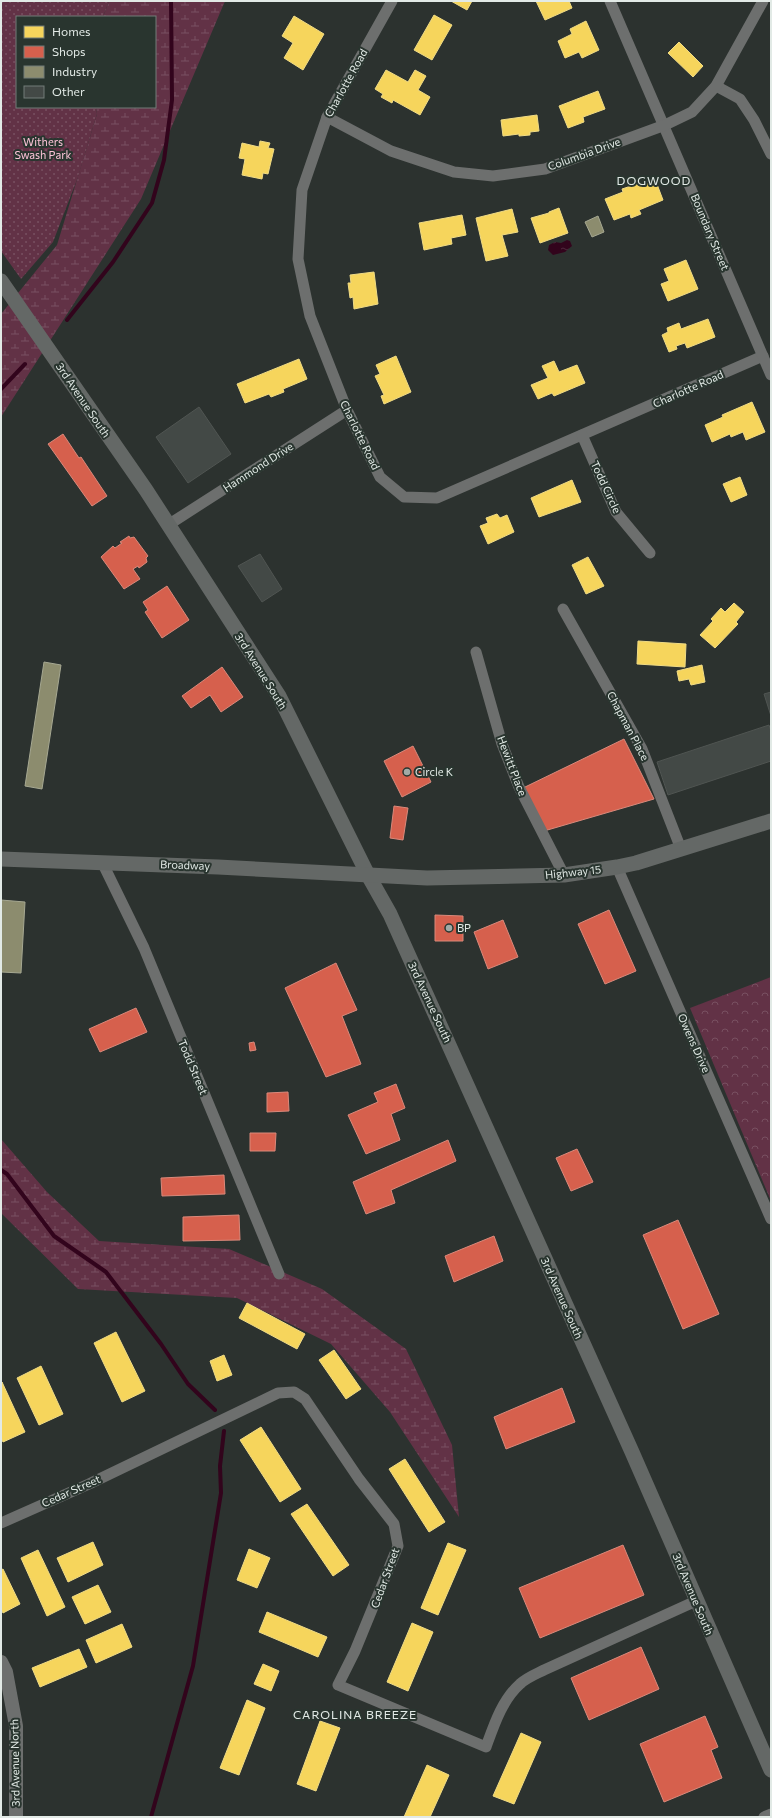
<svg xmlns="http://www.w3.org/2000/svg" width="772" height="1818" font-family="Commissioner,sans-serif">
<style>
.forest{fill:url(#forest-crowns)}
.wetland{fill:url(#wetland-marsh)}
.park{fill:url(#park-dots)}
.water{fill:url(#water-ripples)}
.homes{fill:#f6d55c;stroke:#f0db85}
.shops{fill:#d6604d;stroke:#da897b}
.industry{fill:#8c8c6e;stroke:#a6a892}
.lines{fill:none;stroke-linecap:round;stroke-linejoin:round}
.stream{stroke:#32041c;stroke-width:4}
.building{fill:#434946;stroke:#505552}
.minor{stroke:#6d6f6e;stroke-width:11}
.tertiary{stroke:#6d6f6e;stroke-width:14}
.secondary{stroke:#646866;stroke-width:15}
.poi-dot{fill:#a2aaa6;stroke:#29352f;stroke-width:1.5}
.labels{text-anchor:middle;stroke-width:4;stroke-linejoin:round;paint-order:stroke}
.street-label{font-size:11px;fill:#e2eae6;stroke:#29352f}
.park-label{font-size:11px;fill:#fdc3d8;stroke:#29352f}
.poi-label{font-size:11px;fill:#e2eae6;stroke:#29352f;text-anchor:start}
.neighbourhood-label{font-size:12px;letter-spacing:1px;fill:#e2eae6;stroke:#29352f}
</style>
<defs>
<pattern id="forest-crowns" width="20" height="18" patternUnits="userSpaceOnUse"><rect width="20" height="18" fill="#623246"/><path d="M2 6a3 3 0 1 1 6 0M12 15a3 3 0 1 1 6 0" fill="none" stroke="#785061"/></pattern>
<pattern id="wetland-marsh" width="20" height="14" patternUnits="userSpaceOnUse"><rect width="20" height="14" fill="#623246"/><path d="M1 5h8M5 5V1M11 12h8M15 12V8" fill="none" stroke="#785061"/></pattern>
<pattern id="park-dots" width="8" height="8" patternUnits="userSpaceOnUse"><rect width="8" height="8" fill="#623246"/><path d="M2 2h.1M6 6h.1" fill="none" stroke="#785061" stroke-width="1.8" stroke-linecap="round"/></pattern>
<pattern id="water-ripples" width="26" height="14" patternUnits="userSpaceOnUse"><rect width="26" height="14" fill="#32041c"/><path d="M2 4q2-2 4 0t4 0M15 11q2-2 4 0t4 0" fill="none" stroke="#4f293d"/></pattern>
</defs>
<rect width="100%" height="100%" fill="#2c322f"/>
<!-- forest -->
<polygon class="forest" points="771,977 771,1201 690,1008"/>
<!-- wetland -->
<g class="wetland">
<polygon points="109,1 225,1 141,199 1,417 1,314 57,245 97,114 96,107 155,107 155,17 103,17"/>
<polygon points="1,1139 47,1192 99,1241 229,1249 322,1289 406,1349 452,1445 459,1517 390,1412 331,1344 237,1298 78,1289 1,1213"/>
</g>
<!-- park -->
<polygon class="park" points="1,1 109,1 103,17 17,17 17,107 96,107 97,114 78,177 53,242 21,279 1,251"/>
<!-- water -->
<polygon class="water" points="567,240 570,241 572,246 565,252 553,255 548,250 549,245 555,242 561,243"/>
<!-- homes -->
<g class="homes">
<polygon points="451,1 472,1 467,10"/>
<polygon points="536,1 569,1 572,8 545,20"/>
<polygon points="434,15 452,25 432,60 414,50"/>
<polygon points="294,16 324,34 303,70 284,58 293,43 282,36"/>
<polygon points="586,21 599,50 582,58 579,52 565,58 558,41 572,34 570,29"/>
<polygon points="679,42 703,66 693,77 668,53"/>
<polygon points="386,70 408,82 415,70 426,76 418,90 430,97 420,115 393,100 392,103 381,97 383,94 375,89"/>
<polygon points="598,91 605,109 583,117 584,122 568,128 559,106"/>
<polygon points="537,115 539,131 530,132 530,135 519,136 519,134 503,136 501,120"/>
<polygon points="260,141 270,143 268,148 274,149 268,174 263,173 262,179 242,175 245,159 239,158 242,143 259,147"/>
<polygon points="655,179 663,200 639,210 641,214 631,218 630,214 614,220 605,199 623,192 622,189 637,184 638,186"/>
<polygon points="559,208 568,233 540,243 531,218 549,213 549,212"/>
<polygon points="512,209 518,232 502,235 508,256 486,261 476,218"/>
<polygon points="462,215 466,235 451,238 452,244 424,250 419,223"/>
<polygon points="686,260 698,289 668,301 661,284 669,281 664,269"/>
<polygon points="374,272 378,304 354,309 353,297 350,298 348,283 351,283 350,275"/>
<polygon points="708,319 715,337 687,348 685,343 676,346 677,349 669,352 662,335 668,332 667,328 679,323 681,329"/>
<polygon points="396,356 411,392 384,404 381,396 384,395 375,376 380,374 376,365"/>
<polygon points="299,359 307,379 283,389 284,392 271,397 269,394 245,403 237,384"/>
<polygon points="554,361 559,372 577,365 585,383 554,396 552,393 538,399 531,385 548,378 542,366"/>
<polygon points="752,402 765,432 746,440 743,432 731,437 730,434 712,442 705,425 723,417 722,415"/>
<polygon points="740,477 747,495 731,502 723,484"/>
<polygon points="572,480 581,502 539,517 531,498"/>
<polygon points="497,514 500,518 507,515 514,532 488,544 480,526 488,523 486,518"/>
<polygon points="588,557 604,586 586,594 572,565"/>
<polygon points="734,603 744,612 736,622 738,624 715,648 700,635 713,621 711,619 721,608 725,612"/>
<polygon points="638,641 686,644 685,667 637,664"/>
<polygon points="702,665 705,682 691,685 689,679 679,681 677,671"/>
<polygon points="247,1303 305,1334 297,1349 239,1318"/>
<polygon points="116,1332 145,1391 122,1402 94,1343"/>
<polygon points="334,1350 361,1389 346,1399 319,1360"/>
<polygon points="224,1355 232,1375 217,1381 210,1361"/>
<polygon points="41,1366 63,1414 39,1425 17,1378"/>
<polygon points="2,1382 25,1432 3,1442 1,1438"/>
<polygon points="261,1427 301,1489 280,1502 240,1440"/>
<polygon points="405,1459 445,1522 429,1532 389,1469"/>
<polygon points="307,1504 349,1565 333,1576 291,1514"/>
<polygon points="93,1542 103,1565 68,1582 57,1558"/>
<polygon points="448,1543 466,1550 438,1615 421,1608"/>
<polygon points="249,1549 270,1558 257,1588 237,1580"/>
<polygon points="38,1550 65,1607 47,1616 21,1558"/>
<polygon points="3,1569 20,1604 3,1613 1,1609 1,1570"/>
<polygon points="98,1585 111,1612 85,1624 72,1597"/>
<polygon points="267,1612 327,1637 318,1657 259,1632"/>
<polygon points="412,1623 433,1632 408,1691 387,1682"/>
<polygon points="122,1624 132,1647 96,1663 86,1640"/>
<polygon points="79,1649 87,1667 40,1687 32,1668"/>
<polygon points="263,1664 279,1671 271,1691 254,1684"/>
<polygon points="247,1700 265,1708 239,1775 220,1768"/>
<polygon points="320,1721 340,1728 316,1791 297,1784"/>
<polygon points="521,1733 541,1742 514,1804 493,1796"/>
<polygon points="427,1765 449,1775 430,1817 404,1817"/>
</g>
<!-- shops -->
<g class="shops">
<polygon points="63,434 79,458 81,457 107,496 92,506 48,444"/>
<polygon points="129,536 130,538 134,537 148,556 146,558 147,562 139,568 138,566 133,569 140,579 124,589 101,557 113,546 115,548 122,543 120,542"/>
<polygon points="167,586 189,620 162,638 145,612 148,610 143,602"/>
<polygon points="222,667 243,697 221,712 210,695 191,708 182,696"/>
<polygon points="624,739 654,799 544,831 523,788"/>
<polygon points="413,746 431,782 402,797 384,761"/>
<polygon points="394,806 408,808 403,840 390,838"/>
<polygon points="609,910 636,971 605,984 578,924"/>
<polygon points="435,915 463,916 463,941 435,941"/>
<polygon points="503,920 518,957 488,969 474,932"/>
<polygon points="336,963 357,1010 342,1016 361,1064 326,1077 285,988"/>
<polygon points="136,1008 147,1032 100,1052 89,1029"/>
<polygon points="254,1042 256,1050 250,1051 249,1043"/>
<polygon points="396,1084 405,1108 391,1114 400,1140 366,1154 348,1115 378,1102 374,1093"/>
<polygon points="288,1092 289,1111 267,1112 267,1093"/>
<polygon points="250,1133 276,1133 275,1151 250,1151"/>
<polygon points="448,1140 456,1161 391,1190 395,1203 366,1214 353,1182"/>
<polygon points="577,1149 593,1182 571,1191 556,1158"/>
<polygon points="224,1175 225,1194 162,1196 161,1178"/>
<polygon points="239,1215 240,1240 183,1241 183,1217"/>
<polygon points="678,1220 719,1314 683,1329 643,1235"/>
<polygon points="494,1236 503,1261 454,1282 445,1256"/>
<polygon points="562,1388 575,1422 506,1449 494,1417"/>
<polygon points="623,1545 644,1595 540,1638 519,1588"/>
<polygon points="641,1647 659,1689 589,1720 571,1678"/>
<polygon points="705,1716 718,1747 711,1750 722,1778 664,1802 640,1744"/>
</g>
<!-- industry -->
<g class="industry">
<polygon points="598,216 604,232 592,237 585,222"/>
<polygon points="44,662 61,665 42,789 25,786"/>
<polygon points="1,900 25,902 21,973 1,972"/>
</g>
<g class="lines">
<!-- stream -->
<g class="stream">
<polyline points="67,320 113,262 152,203 164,160 172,100 171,1"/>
<polyline points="1,389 25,364"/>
<polyline points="1,1170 7,1174 54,1236 106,1272 161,1344 188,1384 215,1410"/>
<polyline points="151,1817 193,1666 221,1493 220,1466 224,1431"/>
</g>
</g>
<!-- building -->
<g class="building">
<polygon points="199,407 231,454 188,483 156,437"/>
<polygon points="260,554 282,589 262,602 238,566"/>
<polygon points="771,692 771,716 764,694"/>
<polygon points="769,725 771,731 771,761 668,795 657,762"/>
</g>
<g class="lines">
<!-- minor -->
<g class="minor">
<polyline points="392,1 327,117 302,190 298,259 310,316 347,410 380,477 404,497 437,498 763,356"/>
<polyline points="610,1 771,375"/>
<polyline points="716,86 740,99 754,120 771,154"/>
<polyline points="327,117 391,151 454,172 493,176 545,169 665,125 692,112 716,86 763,1"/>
<polyline points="582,435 616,512 650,553"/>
<polyline points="168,525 347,410"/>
<polyline points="563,609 642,749 681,849"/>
<polyline points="476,652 502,744 519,787 564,875"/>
<polyline points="102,862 144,948 279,1274"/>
<polyline points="617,867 771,1219"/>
<path d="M 1,1523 L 89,1484 L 278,1393 L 294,1392 L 305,1399 L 359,1479 L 394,1524 L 398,1546 L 355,1651 L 338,1685 L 486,1747 C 494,1725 502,1700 520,1684 C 526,1678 536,1674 544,1670 L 696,1601"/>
<polyline points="764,1817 771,1814"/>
</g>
<!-- tertiary -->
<polyline class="tertiary" points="1,1662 6,1672 16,1726 16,1817"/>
<!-- secondary -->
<g class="secondary">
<polyline points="1,281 146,490 279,696 368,875 390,914 632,1452 771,1770"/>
<polyline points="1,859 218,867 427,878 564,875 617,867 636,863 771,821"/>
</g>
</g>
<!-- markers -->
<g class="poi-dot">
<circle cx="407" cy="772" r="4"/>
<circle cx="449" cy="928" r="4"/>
</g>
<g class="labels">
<!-- street labels -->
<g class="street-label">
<text transform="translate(346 83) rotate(-61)" y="4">Charlotte Road</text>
<text transform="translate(584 154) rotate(-20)" y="4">Columbia Drive</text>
<text transform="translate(710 232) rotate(67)" y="4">Boundary Street</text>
<text transform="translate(688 389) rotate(-24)" y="4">Charlotte Road</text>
<text transform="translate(83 400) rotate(56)" y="4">3rd Avenue South</text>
<text transform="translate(360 435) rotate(64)" y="4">Charlotte Road</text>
<text transform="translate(258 467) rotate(-33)" y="4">Hammond Drive</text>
<text transform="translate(606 487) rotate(65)" y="4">Todd Circle</text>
<text transform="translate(261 671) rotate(58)" y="4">3rd Avenue South</text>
<text transform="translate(628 726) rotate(62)" y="4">Chapman Place</text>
<text transform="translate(512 766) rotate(69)" y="4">Hewitt Place</text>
<text transform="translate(185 865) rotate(2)" y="4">Broadway</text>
<text transform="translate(573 872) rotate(-6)" y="4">Highway 15</text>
<text transform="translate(430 1002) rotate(65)" y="4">3rd Avenue South</text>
<text transform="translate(694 1043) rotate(66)" y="4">Owens Drive</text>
<text transform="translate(193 1067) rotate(67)" y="4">Todd Street</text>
<text transform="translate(562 1298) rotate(66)" y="4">3rd Avenue South</text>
<text transform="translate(71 1491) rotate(-24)" y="4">Cedar Street</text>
<text transform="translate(385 1578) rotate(-70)" y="4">Cedar Street</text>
<text transform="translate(693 1594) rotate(67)" y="4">3rd Avenue South</text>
<text transform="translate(15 1763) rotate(-91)" y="4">3rd Avenue North</text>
</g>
<!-- park labels -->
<g class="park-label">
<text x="43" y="146">Withers<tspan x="43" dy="13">Swash Park</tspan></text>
</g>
<!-- poi labels -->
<g class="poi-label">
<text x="415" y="776">Circle K</text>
<text x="457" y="932">BP</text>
</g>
<!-- neighbourhood labels -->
<g class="neighbourhood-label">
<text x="654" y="185">DOGWOOD</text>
<text x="355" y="1719">CAROLINA BREEZE</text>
</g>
</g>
<!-- border -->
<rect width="772" height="1818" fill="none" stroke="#e2eae6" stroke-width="4"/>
<!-- legend -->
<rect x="16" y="16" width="140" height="92" fill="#29352f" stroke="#737d78"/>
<rect x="24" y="26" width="20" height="12" fill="#f6d55c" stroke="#737d78"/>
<text x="52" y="36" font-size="12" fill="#e2eae6">Homes</text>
<rect x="24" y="46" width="20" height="12" fill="#d6604d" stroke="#737d78"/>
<text x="52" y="56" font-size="12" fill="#e2eae6">Shops</text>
<rect x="24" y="66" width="20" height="12" fill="#8c8c6e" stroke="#737d78"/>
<text x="52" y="76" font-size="12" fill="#e2eae6">Industry</text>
<rect x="24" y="86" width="20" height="12" fill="#434946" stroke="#737d78"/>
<text x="52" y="96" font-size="12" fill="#e2eae6">Other</text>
</svg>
